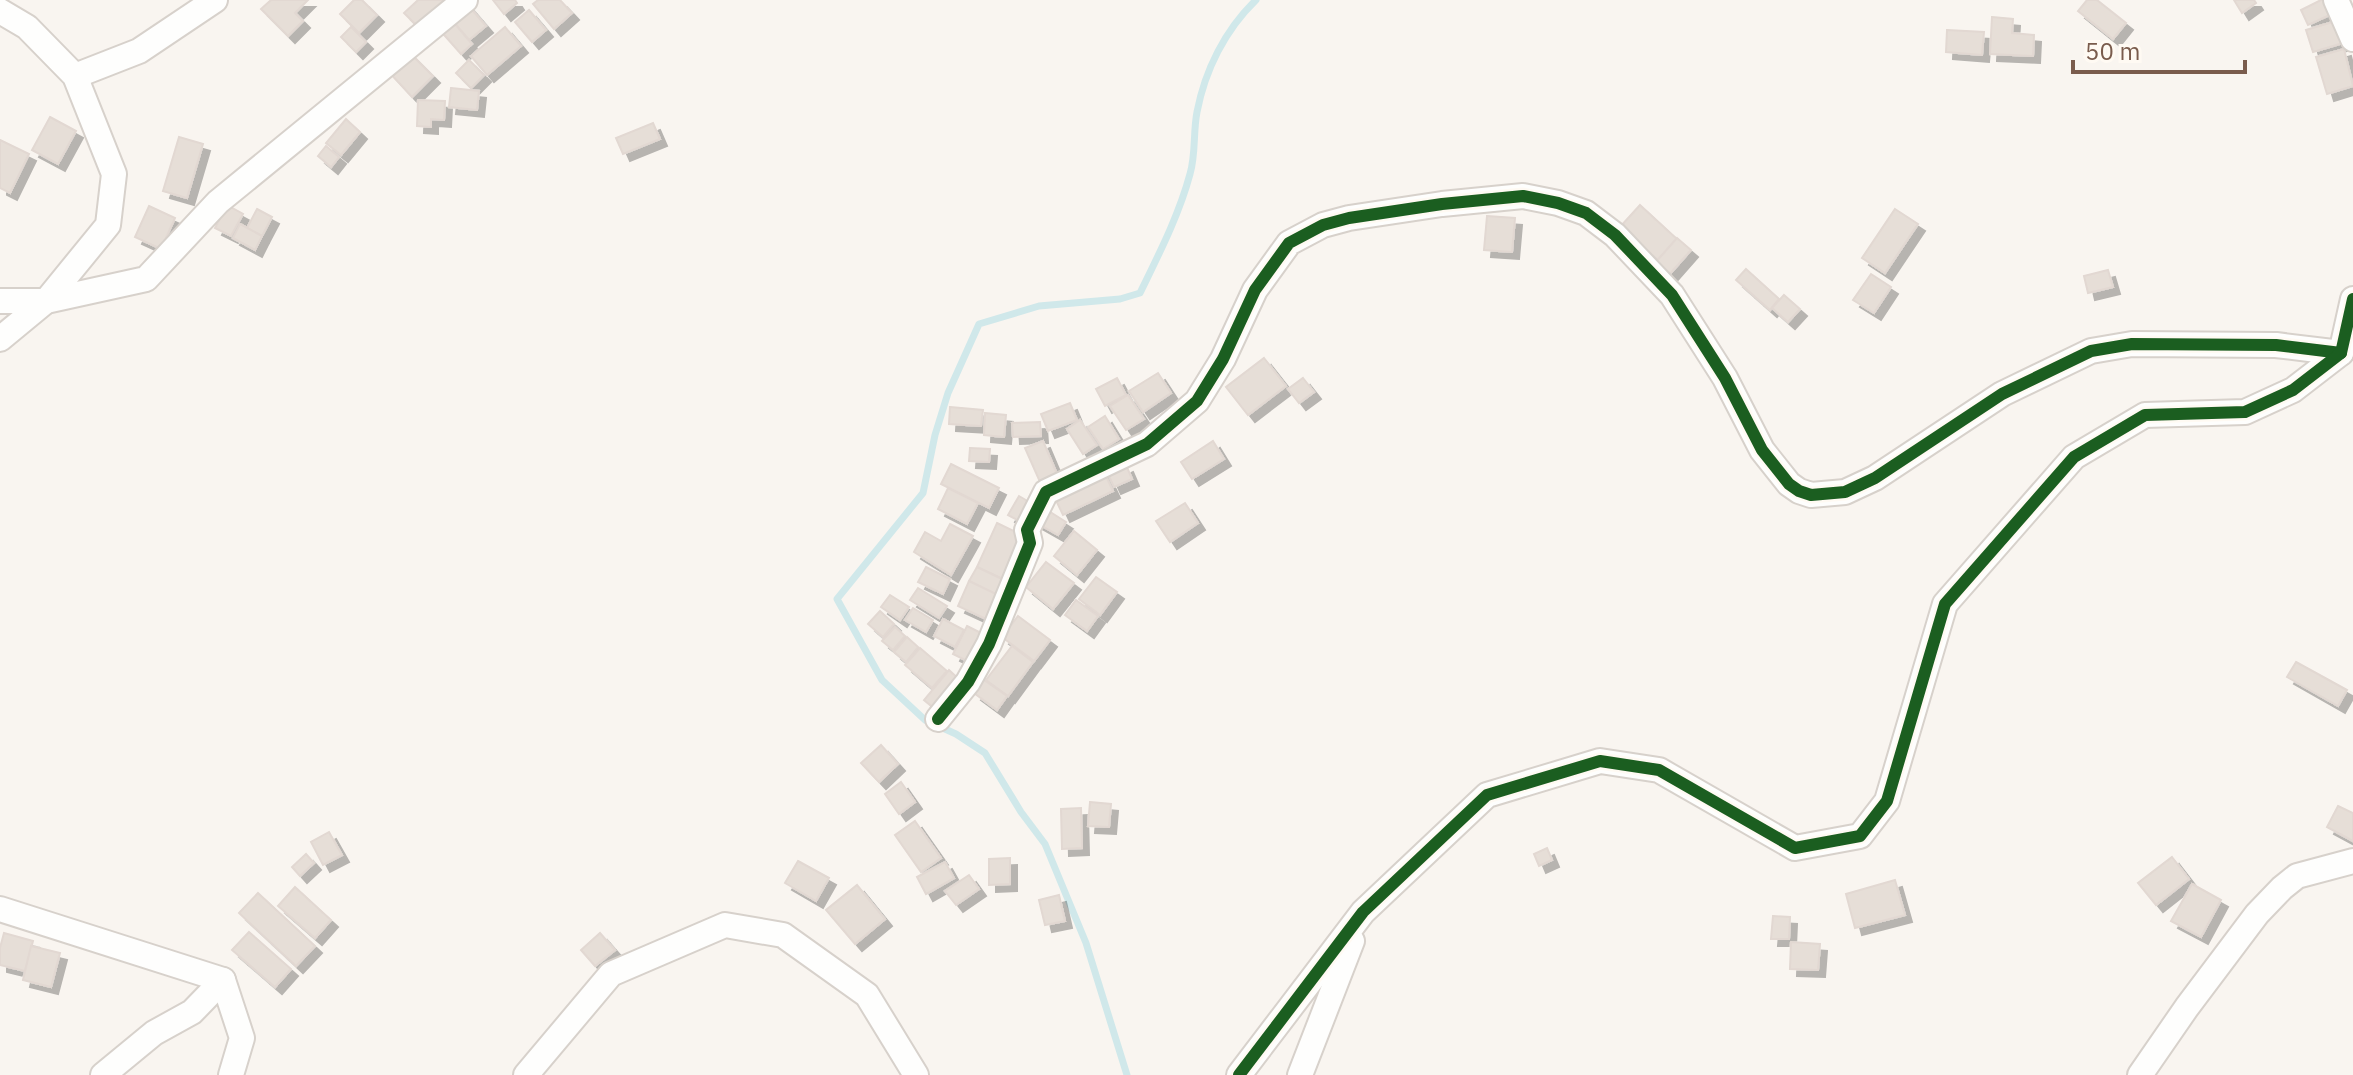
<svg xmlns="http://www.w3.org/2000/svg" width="2353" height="1075" font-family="'IBM Plex Sans',sans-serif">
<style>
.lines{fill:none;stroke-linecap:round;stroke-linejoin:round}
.stream{stroke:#d0e8ea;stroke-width:7}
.building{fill:#e6ded7;stroke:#e2d8d2;stroke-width:2;filter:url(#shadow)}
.minor-casing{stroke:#d7d1cb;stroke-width:28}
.minor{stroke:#fefefd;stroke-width:24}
.cycleway-casing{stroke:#fffaf3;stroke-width:17}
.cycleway{stroke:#1b5e20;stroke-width:12}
</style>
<defs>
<filter id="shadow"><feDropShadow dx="7" dy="7" stdDeviation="0" flood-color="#0004"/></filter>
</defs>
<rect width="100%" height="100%" fill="#f9f5f0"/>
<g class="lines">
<!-- stream -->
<path class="stream" d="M 1127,1075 L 1086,943 L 1045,844 L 1021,812 L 985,753 L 956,734 L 925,720 L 882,680 L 837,599 L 923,493 L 935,435 L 948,393 L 979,324 L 1039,306 L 1120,299 L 1140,293 C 1159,254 1179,215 1190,174 C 1196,154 1193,132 1197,112 C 1205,70 1225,30 1256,0"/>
</g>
<!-- building -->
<g class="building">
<polygon points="271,0 308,0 295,13 303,21 288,36 261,9"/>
<polygon points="354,0 362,0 377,15 359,33 340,14"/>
<polygon points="418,0 446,0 418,27 404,13"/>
<polygon points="493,0 515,0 517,3 504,14"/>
<polygon points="538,0 560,0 572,13 554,29 533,4"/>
<polygon points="2087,0 2097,0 2126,23 2113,39 2078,11"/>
<polygon points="2234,0 2254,0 2256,3 2242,13"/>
<polygon points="2321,0 2328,0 2334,13 2308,25 2301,10"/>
<polygon points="467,4 486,26 469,40 450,18"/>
<polygon points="529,10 546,30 532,42 515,22"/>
<polygon points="1992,17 2013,19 2012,33 2034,35 2033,56 1990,54"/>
<polygon points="450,18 472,44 461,54 438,28"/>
<polygon points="2336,21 2343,43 2313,52 2306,30"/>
<polygon points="351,27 366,42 356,52 341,37"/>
<polygon points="505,27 521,46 487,75 471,56"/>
<polygon points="1947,30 1984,32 1982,55 1946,52"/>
<polygon points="2344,49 2353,86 2327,94 2316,57"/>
<polygon points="408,51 433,76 412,97 388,71"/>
<polygon points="469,60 484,75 471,88 456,73"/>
<polygon points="451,88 479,91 477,110 449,107"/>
<polygon points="418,100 445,101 444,120 431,119 431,127 417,126"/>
<polygon points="50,117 76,131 58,164 32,150"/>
<polygon points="346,119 360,132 341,155 326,143"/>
<polygon points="653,123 660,139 623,154 616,138"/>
<polygon points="179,137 203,144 187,198 163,191"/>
<polygon points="0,140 29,154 10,193 0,188"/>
<polygon points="326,146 339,157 331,167 318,156"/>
<polygon points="227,205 243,214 231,236 215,228"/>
<polygon points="1640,205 1677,239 1658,260 1620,227"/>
<polygon points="149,206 175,218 161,249 135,237"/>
<polygon points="257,209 272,217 262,236 247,228"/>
<polygon points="1895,209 1918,224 1885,273 1862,258"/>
<polygon points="1487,216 1515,218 1512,252 1484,250"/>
<polygon points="240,224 262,236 255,250 233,238"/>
<polygon points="1677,238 1691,250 1669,275 1655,263"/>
<polygon points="1746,269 1779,299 1770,310 1736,280"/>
<polygon points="2108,270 2113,287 2088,293 2084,276"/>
<polygon points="1871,274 1891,287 1874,313 1853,300"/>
<polygon points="1784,295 1800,309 1788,322 1772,308"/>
<polygon points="1264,358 1286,386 1248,415 1226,387"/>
<polygon points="1158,373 1171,393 1143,412 1129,391"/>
<polygon points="1117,378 1126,395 1105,406 1096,389"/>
<polygon points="1303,378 1314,392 1299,403 1288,389"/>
<polygon points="1128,395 1144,419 1126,430 1110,406"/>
<polygon points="1070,403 1077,420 1048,431 1041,414"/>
<polygon points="950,407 983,410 981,426 949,424"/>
<polygon points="985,413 1006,415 1004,437 984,435"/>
<polygon points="1105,416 1119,439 1103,449 1088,427"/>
<polygon points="1080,420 1097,445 1083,454 1067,429"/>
<polygon points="1040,422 1041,436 1013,437 1012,423"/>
<polygon points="1043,441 1057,474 1040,482 1025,448"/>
<polygon points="1213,441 1224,459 1192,479 1181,462"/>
<polygon points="970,448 990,449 989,462 969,461"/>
<polygon points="951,464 999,488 989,508 941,484"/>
<polygon points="1126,465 1132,479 1114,487 1108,474"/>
<polygon points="1103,470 1113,491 1063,515 1053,494"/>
<polygon points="948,488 978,503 967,524 938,509"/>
<polygon points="1019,496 1036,506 1025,524 1008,515"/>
<polygon points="1185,503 1198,523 1170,542 1156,521"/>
<polygon points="1044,508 1066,522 1058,535 1035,522"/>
<polygon points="997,523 1026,537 1005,580 977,567"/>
<polygon points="950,524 973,536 951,575 914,552 925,532 941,541"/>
<polygon points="1074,531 1097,550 1077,575 1054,556"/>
<polygon points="1046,562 1074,583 1053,609 1026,587"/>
<polygon points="926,567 950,579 943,594 918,582"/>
<polygon points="977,567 1004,580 997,595 969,581"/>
<polygon points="1096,577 1117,592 1100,615 1079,599"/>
<polygon points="969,581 998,595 986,619 958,606"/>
<polygon points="918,588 947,606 939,618 910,600"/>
<polygon points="890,595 909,607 900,620 881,607"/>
<polygon points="1076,600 1098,616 1087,631 1065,615"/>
<polygon points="913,608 933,620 926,632 905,620"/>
<polygon points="880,611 894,624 883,637 868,624"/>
<polygon points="1018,616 1050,640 1034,661 1002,637"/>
<polygon points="943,619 964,630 955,647 934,636"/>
<polygon points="967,626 985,635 971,663 953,654"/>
<polygon points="895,627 905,636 893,650 882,641"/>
<polygon points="907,637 918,647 906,662 894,652"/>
<polygon points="1012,646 1033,662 1008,696 986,680"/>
<polygon points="920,648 947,671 932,688 905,665"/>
<polygon points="2296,662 2347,690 2338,706 2287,677"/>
<polygon points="949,670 961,681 936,710 924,700"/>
<polygon points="984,680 1007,696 997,710 974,693"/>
<polygon points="881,745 898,764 879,782 861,763"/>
<polygon points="901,782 915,802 899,814 885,794"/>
<polygon points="1090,802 1111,804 1109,827 1088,826"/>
<polygon points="2338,806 2353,813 2353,841 2327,827"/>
<polygon points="1081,808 1082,848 1062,849 1061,809"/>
<polygon points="915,821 941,858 921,872 895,835"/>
<polygon points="329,832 342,855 323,865 311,842"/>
<polygon points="1547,848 1552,860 1539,866 1534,854"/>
<polygon points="306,854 314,863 300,876 292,867"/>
<polygon points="2172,857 2189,879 2156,905 2138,883"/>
<polygon points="1010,858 1010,884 989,885 989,859"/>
<polygon points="798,861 829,878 816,901 785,883"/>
<polygon points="945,862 954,878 926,894 917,877"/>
<polygon points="969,875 979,889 956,905 945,891"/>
<polygon points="1895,880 1905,915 1855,928 1846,894"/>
<polygon points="2192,884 2221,900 2201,937 2171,921"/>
<polygon points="857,885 885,919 855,944 826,910"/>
<polygon points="295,887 331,920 315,938 278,906"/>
<polygon points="258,893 315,946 296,966 239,913"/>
<polygon points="1059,895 1065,921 1045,925 1039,900"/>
<polygon points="1773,916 1790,917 1789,939 1771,939"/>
<polygon points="249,932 291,969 275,987 232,950"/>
<polygon points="4,933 33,941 25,971 0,965 0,948"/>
<polygon points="600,933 615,950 595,966 581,950"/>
<polygon points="1791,942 1820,944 1818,970 1790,969"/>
<polygon points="31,946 60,953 51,987 23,980"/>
</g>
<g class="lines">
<!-- minor casing -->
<g class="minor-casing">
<g id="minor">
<polyline points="2336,0 2353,39"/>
<polyline points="0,11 27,27 75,76 114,174 108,225 46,301 0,339"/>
<polyline points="75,76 139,51 215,0"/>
<polyline points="0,301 46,301 146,279 218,202 465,0"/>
<polyline points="938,719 968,682 989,644 1030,543 1027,530 1046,492 1147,444 1197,401 1223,359 1255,290 1289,243 1323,225 1349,218 1442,204 1523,196 1558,203 1586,213 1615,235 1672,295 1725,378 1762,450 1789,484 1799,491 1811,495 1845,492 1875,478 2002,394 2091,351 2132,344 2276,345 2341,353"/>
<polyline points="0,909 223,980 242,1038 231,1075"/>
<polyline points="103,1075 154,1033 192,1012 223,980"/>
<polyline points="526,1075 611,974 725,925 783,935 867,995 916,1075"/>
<polyline points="1239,1075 1363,912 1487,795 1600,761 1659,770 1795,848 1860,836 1887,801 1945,604 2074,457 2145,415 2245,412 2293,390 2341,353 2353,299"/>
<polyline points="1300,1075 1352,941"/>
<polyline points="2140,1075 2187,1007 2257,914 2282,888 2297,876 2353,861"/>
</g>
</g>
<!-- minor -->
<use href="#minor" class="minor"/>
<!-- cycleway casing -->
<g class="cycleway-casing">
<g id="cycleway">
<polyline points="938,719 968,682 989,644 1030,543 1027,530 1046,492 1147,444 1197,401 1223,359 1255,290 1289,243 1323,225 1349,218 1442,204 1523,196 1558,203 1586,213 1615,235 1672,295 1725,378 1762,450 1789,484 1799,491 1811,495 1845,492 1875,478 2002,394 2091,351 2132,344 2276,345 2341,353"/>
<polyline points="1239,1075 1363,912 1487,795 1600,761 1659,770 1795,848 1860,836 1887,801 1945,604 2074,457 2145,415 2245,412 2293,390 2341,353 2353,299"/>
</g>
</g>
<!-- cycleway -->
<use href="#cycleway" class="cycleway"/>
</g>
<!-- scale -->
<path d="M2073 60v12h172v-12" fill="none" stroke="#7a5c4d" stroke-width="4"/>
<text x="2085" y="60" font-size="24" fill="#7a5c4d" stroke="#fffaf3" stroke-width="6" paint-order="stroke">50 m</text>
</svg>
